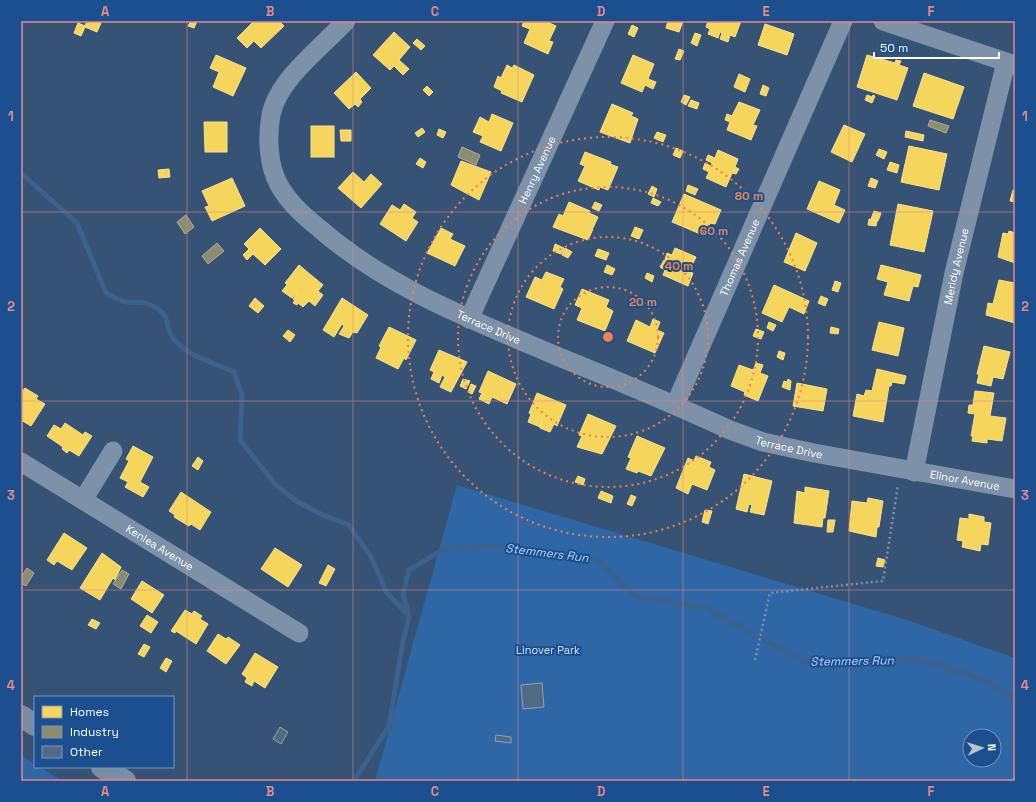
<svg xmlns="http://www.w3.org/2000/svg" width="1036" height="802" font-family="'Space Grotesk',sans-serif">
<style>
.green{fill:#2f66a5;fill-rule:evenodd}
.homes{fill:#f6d55c;stroke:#f9e28d}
.industry{fill:#8c8c6e;stroke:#aeae9a}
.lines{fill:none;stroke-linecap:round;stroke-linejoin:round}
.stream{stroke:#3b618d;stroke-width:5}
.building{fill:#526984;stroke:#92a2b6}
.path{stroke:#7d92a8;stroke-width:2.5;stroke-dasharray:2 3;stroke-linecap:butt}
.street{stroke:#7d92a8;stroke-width:19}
.secondary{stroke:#798da4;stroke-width:22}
.grid{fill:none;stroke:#e88989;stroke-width:1;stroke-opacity:0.55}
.ring{fill:none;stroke:#ee8249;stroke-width:2;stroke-dasharray:2 4}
.labels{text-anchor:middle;stroke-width:4;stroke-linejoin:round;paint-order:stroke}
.street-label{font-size:11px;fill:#fff;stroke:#1b4f8f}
.park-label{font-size:11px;fill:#cfe3fa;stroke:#1b4f8f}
.water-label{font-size:12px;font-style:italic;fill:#b5d3f5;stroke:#1b4f8f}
.centre{fill:#ee8249;stroke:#1b4f8f;stroke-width:2}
.ring-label{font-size:12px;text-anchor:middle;font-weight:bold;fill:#ee8249;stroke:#1b4f8f;stroke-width:4;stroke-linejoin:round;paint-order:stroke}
.neatline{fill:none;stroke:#e88989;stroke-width:1.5}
.grid-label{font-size:13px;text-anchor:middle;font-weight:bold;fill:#e88989}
</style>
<rect width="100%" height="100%" fill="#365274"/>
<!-- green -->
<g class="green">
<path d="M 457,485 L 907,620 L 1015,658 L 1015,781 L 375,781 ZM 970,736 L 994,736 L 994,760 L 970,760 Z"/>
<polygon points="21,755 35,764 35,767 40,767 62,781 21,781"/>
</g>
<!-- homes -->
<g class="homes">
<polygon points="87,21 101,23 97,32 85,27 81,36 74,33 78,23 85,26"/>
<polygon points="191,21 197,21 194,28 188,26"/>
<polygon points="254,21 279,21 284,26 261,48 254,41 247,48 237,38"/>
<polygon points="524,21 545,21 556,26 549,41 553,42 548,54 524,43 530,29 522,26"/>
<polygon points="668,21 683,21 679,32 666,28"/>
<polygon points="708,21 741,21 735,37 730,35 728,42 720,39 722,33 720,32 718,38 708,34 710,29 706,27"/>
<polygon points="765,24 794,34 787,55 758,45"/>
<polygon points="632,25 638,28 634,37 628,34"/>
<polygon points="394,32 410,47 399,60 409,69 403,75 394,66 390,70 373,55"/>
<polygon points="695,33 701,35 697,46 691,43"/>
<polygon points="417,39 425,46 421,50 413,43"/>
<polygon points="679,49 684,51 680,60 675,59"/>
<polygon points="216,55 246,68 233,96 213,87 219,72 210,68"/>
<polygon points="633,55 654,64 648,79 656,82 653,89 645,85 642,92 621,83"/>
<polygon points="867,55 895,63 896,60 901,61 899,65 908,68 897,100 857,87"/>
<polygon points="507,65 512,68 514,65 534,75 522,102 501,93 502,91 494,87 498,76 501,78"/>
<polygon points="356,72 371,88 360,99 362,102 358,107 355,104 349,109 334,93"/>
<polygon points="924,73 964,87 953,119 913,106"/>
<polygon points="739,74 750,79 745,92 734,87"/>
<polygon points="763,85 769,88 766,96 760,94"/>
<polygon points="427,86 433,92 429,96 423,90"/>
<polygon points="684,95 690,97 686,105 681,102"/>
<polygon points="867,95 872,97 873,95 875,96 872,103 865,100"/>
<polygon points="691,100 699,103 697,109 688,106"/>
<polygon points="739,102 760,110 753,125 757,126 751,140 727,130 730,122 725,120 727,114 732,116"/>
<polygon points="612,104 633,113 631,116 638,119 630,143 600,132"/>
<polygon points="492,114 513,123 501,151 480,142 483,136 473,132 480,117 489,122"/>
<polygon points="204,122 227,122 227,152 205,152"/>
<polygon points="844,125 865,134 852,162 831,152"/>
<rect x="311" y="126" width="23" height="31"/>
<polygon points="422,128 425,132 418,137 415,133"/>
<polygon points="439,129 446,132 443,138 437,135"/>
<polygon points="340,130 351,130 351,141 341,141"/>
<polygon points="906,131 924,135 923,141 905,137"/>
<polygon points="657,132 666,135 663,142 654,138"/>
<polygon points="909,146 947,154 939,190 901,182"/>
<polygon points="676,148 683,151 680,158 673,155"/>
<polygon points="879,149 887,152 884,159 876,155"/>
<polygon points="718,150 738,159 735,167 739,169 736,174 732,173 726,187 706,178 709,172 703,169 705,163 711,166 712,163 706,160 708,155 715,158"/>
<polygon points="585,152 611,162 610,164 618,167 608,190 600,187 599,190 578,181 585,166 580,164"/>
<polygon points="420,158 426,162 423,168 416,164"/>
<polygon points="461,161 491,172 479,200 451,185"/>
<polygon points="890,162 899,165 897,173 887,170"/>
<polygon points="169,169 170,177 159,178 158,170"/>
<polygon points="353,172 364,182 371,174 382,184 361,208 338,188"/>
<polygon points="232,178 245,206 212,221 205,207 209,206 202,191"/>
<polygon points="871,178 878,181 875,188 868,186"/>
<polygon points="819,181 840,190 834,205 845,210 839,223 807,209"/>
<polygon points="688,185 698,189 695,195 686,191"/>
<polygon points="652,186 657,189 654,197 648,194"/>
<polygon points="1013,190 1015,190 1015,202 1010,201"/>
<polygon points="684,194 721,210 715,224 710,223 705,236 672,222"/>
<polygon points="653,198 661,202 658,206 651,203"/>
<polygon points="569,202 590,211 589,213 598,217 593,228 584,224 584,225 593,229 588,240 553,227 559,214 563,216"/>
<polygon points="595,202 602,205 599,211 592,208"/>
<polygon points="404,204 416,212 412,218 418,222 406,241 380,224 392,205 400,210"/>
<polygon points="898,204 933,211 924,252 890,245"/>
<polygon points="874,211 881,213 878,221 871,219"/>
<polygon points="869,219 877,221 876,226 868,225"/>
<polygon points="635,227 643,230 639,239 631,236"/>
<polygon points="260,228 281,249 265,265 253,254 247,260 243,255 249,249 244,244"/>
<polygon points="441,228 453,234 450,239 465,246 455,266 427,253"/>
<polygon points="1009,231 1015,233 1015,263 998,257 1003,233 1008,234"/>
<polygon points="796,233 817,243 805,271 784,262"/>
<polygon points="555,244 564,248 561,254 553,251"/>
<polygon points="565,248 572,252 568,258 562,255"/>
<polygon points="675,248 696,257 689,272 693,273 688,286 663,275 665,270 660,267 664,260 668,262 665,259 667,253 672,255"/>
<polygon points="598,249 609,253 606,260 595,256"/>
<polygon points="299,265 323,285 318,291 323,295 315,306 309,301 303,307 298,303 297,305 293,303 295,300 293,299 298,293 292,298 282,291 287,285 285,283"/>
<polygon points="607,265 615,269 612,275 604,272"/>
<polygon points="881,265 921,275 918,287 913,286 909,301 884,295 888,282 877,279"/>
<polygon points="546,272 564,279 560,287 563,289 554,309 526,297 535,277 542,280"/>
<polygon points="647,273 654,276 652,282 645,278"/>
<polygon points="999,280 1015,283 1015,323 986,315 988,303 993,304"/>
<polygon points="835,281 841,283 838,292 832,290"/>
<polygon points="774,285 809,301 804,314 789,307 782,322 762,313"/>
<polygon points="582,289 609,300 606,307 613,311 605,331 577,320 582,308 575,305"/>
<polygon points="821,296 828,299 825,306 818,303"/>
<polygon points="255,298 264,306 258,313 249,306"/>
<polygon points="342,298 368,315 357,333 353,332 349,338 339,334 344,326 342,324 334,337 323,330"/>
<polygon points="653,319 660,322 657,330 664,333 655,353 627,341 636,320 650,327"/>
<polygon points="769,322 776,325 773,331 767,328"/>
<polygon points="879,322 904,328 898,356 872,350"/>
<polygon points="389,327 416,340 406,360 404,358 398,369 376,358 381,347 379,346"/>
<polygon points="831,327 839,329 838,334 830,333"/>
<polygon points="756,329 764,332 761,339 753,336"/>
<polygon points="288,330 295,335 290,342 283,336"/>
<polygon points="984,346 1010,352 1003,379 993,377 991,386 977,383 979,374 977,374"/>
<polygon points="439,350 467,362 451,392 440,387 445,377 442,375 439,383 431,379 434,372 430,370"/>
<polygon points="779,351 785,353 783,360 777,357"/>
<polygon points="756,363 763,365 760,373 768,376 758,401 744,395 745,392 731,386 739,365 753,370"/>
<polygon points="877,369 906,376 904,384 892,382 891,386 889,386 883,422 853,416 857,394 864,396 866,390 872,391"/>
<polygon points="488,371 516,384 507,404 492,397 489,404 479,399 482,393 479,392"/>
<polygon points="463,379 470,381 466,389 460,386"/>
<polygon points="788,379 791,381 790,390 782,387 784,381 787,382"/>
<polygon points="797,383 827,389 823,411 793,406"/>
<polygon points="471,384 476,386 472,394 468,392"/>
<polygon points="25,388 38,396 36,399 45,404 31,426 21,420 21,392"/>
<polygon points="975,391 994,393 990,416 1006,418 1002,441 987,439 987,443 972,441 973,436 971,436 975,414 968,413 969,405 973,405"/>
<polygon points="537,393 566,405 557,426 554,424 550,432 540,428 543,420 540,427 528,422 531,414 529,413"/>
<polygon points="588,414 616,426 602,454 577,447 582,436 579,435"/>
<polygon points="65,423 83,435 85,432 92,436 79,456 69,450 67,453 62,449 63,447 47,436 54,425 61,429"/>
<polygon points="637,436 665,448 651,476 638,471 637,473 626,469 631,458 628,457"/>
<polygon points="133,446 153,457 140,482 149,487 143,497 125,487 128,482 120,478 129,461 126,459"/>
<polygon points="696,456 711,462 709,467 715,470 707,490 692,484 688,494 676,488 688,458 694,461"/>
<polygon points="198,457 203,461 198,470 192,466"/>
<polygon points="744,474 772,481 764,515 750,512 752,505 749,504 747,512 736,509"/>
<polygon points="578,476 585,479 583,485 575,482"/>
<polygon points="805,487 829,491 825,518 823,518 822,527 794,523 797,491 805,493"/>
<polygon points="601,491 613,496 611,503 598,498"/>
<polygon points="181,492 211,512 200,530 191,524 189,526 174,517 175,515 169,511"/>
<polygon points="631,495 636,497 632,506 627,504"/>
<polygon points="868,498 883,501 879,527 877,527 876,537 849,531 852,501 867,503"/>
<polygon points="705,510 712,511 708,524 702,522"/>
<polygon points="969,514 984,517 984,522 991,523 988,545 981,544 980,551 962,547 963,541 957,540 960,518 969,519"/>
<polygon points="828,520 835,520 833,532 827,532"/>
<polygon points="64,533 87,548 72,570 57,561 54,565 47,560"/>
<polygon points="275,548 302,565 288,587 261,569"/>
<polygon points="102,553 121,567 115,580 113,578 100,600 80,588"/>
<polygon points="878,558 885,560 883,567 876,566"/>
<polygon points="328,565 335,569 326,586 319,583"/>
<polygon points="142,581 164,595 152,613 131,599"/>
<polygon points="185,610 192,614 194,611 202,616 200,619 208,624 196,644 176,631 175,633 171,631"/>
<polygon points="147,615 158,622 151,633 140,626"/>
<polygon points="92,619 100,623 96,629 88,625"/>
<polygon points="218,634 226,639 228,637 240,645 226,664 207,651"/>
<polygon points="144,644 150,647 144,657 138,654"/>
<polygon points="255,653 278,667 265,688 254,681 252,686 245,682 247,678 242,674"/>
<polygon points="166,658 172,661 166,672 160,668"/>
</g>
<!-- industry -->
<g class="industry">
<polygon points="930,120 949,126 946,133 928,126"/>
<polygon points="462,147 480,155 476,165 458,157"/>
<polygon points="186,215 194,227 185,234 177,222"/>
<polygon points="217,243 224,251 208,264 202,256"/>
<polygon points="27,568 34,573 26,586 21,583 21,577"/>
<polygon points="122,570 129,574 121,589 113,584"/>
</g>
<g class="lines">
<!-- stream -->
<g class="stream">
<path d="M 21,173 L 77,223 L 106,293 C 112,296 119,301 126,302 C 139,303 145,300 158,309 C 171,318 165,328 173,338 C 186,356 215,363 234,372 L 242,395 L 240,440 L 275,484 L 296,501 L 323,515 L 349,525 L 371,557 L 387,593 L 409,616"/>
<polyline points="354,781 389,726 403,641 409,617 403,594 409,570 444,549 496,546 596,559 635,596 706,608 805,662 916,659 980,678 1012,697 1015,705"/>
</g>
</g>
<!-- building -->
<g class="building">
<polygon points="542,683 544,707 523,709 521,685"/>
<polygon points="280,727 288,732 281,744 273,739"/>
<polygon points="496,735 511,737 511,743 495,741"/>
</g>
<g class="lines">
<!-- path -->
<polyline class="path" points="755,660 770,593 883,581 898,485"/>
<!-- street -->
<g class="street">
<path id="s1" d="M 346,21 C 322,47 278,79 271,115 C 267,137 268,165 279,185 C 289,203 304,216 320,229 C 389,289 475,321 559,357 C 616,380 673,404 730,430 L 763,442 L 814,453 L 1015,489"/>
<polyline points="883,21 1015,65"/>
<path id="s2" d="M 469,319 L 605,21"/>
<path id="s3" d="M 675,405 L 843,21"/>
<path id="s4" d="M 21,462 L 299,633"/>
<path id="s5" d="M 914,472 L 954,273 L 1006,62"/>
<polyline points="83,500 113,451"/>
</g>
<!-- secondary -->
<g class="secondary">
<polyline points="21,716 35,725"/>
<polyline points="102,767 125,781"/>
</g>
</g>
<!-- grid -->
<path class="grid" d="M 187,21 L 187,781M 353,21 L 353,781M 518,21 L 518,781M 683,21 L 683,781M 849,21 L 849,781M 21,212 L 1015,212M 21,401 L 1015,401M 21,590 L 1015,590"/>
<!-- distance rings -->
<g class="ring">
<circle cx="608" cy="337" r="50"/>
<circle cx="608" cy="337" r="100"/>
<circle cx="608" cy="337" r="150"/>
<circle cx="608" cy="337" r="200"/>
</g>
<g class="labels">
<!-- street labels -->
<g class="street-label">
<text dy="4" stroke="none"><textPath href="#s2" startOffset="164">Henry Avenue</textPath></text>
<text dy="4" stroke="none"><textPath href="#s3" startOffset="161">Thomas Avenue</textPath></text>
<text dy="4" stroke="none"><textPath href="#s5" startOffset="210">Meridy Avenue</textPath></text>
<text dy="4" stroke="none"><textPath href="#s1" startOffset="450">Terrace Drive</textPath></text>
<text dy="4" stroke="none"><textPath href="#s1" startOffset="774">Terrace Drive</textPath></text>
<text dy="4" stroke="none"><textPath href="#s1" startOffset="953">Elinor Avenue</textPath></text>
<text dy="4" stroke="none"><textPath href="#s4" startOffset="163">Kenlea Avenue</textPath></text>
</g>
<!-- park labels -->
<g class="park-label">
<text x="548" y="654">Linover Park</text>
</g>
<!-- water labels -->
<g class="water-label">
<text transform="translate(547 553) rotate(7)" y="4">Stemmers Run</text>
<text transform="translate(852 661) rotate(-1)" y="4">Stemmers Run</text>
</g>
</g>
<circle cx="608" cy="337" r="6" class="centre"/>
<g class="ring-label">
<text x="749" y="200">80 m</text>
<text x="714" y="235">60 m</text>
<text x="679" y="270">40 m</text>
<text x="643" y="306">20 m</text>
</g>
<!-- border -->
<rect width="1036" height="802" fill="none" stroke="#1b4f8f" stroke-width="44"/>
<!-- legend -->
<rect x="34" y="696" width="140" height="72" fill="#1b4f8f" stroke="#7695bc"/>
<rect x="42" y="706" width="20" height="12" fill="#f6d55c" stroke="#7695bc"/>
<text x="70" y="716" font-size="12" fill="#ffffff">Homes</text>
<rect x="42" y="726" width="20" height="12" fill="#8c8c6e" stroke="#7695bc"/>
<text x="70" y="736" font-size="12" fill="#ffffff">Industry</text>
<rect x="42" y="746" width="20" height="12" fill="#526984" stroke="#7695bc"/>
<text x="70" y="756" font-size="12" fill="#ffffff">Other</text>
<!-- north arrow -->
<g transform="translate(982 748) rotate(86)"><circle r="19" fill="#1b4f8f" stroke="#7695bc"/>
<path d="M0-3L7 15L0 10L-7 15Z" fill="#b9c2ce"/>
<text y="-6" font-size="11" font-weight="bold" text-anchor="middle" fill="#ffffff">N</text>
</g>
<!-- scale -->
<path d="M874 52v6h125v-6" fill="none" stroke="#ffffff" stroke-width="2"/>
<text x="880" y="52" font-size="12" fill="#ffffff" stroke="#1b4f8f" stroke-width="3" paint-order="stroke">50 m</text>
<rect x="22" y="22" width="992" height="758" class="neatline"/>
<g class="grid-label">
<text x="105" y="16">A</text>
<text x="270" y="16">B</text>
<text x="435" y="16">C</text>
<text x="601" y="16">D</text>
<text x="766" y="16">E</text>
<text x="931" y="16">F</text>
<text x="11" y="121">1</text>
<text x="1025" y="121">1</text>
<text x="11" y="311">2</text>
<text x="1025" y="311">2</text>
<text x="11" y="500">3</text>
<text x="1025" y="500">3</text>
<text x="11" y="690">4</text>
<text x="1025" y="690">4</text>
<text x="105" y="796">A</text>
<text x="270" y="796">B</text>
<text x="435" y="796">C</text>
<text x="601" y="796">D</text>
<text x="766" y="796">E</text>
<text x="931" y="796">F</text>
</g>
</svg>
